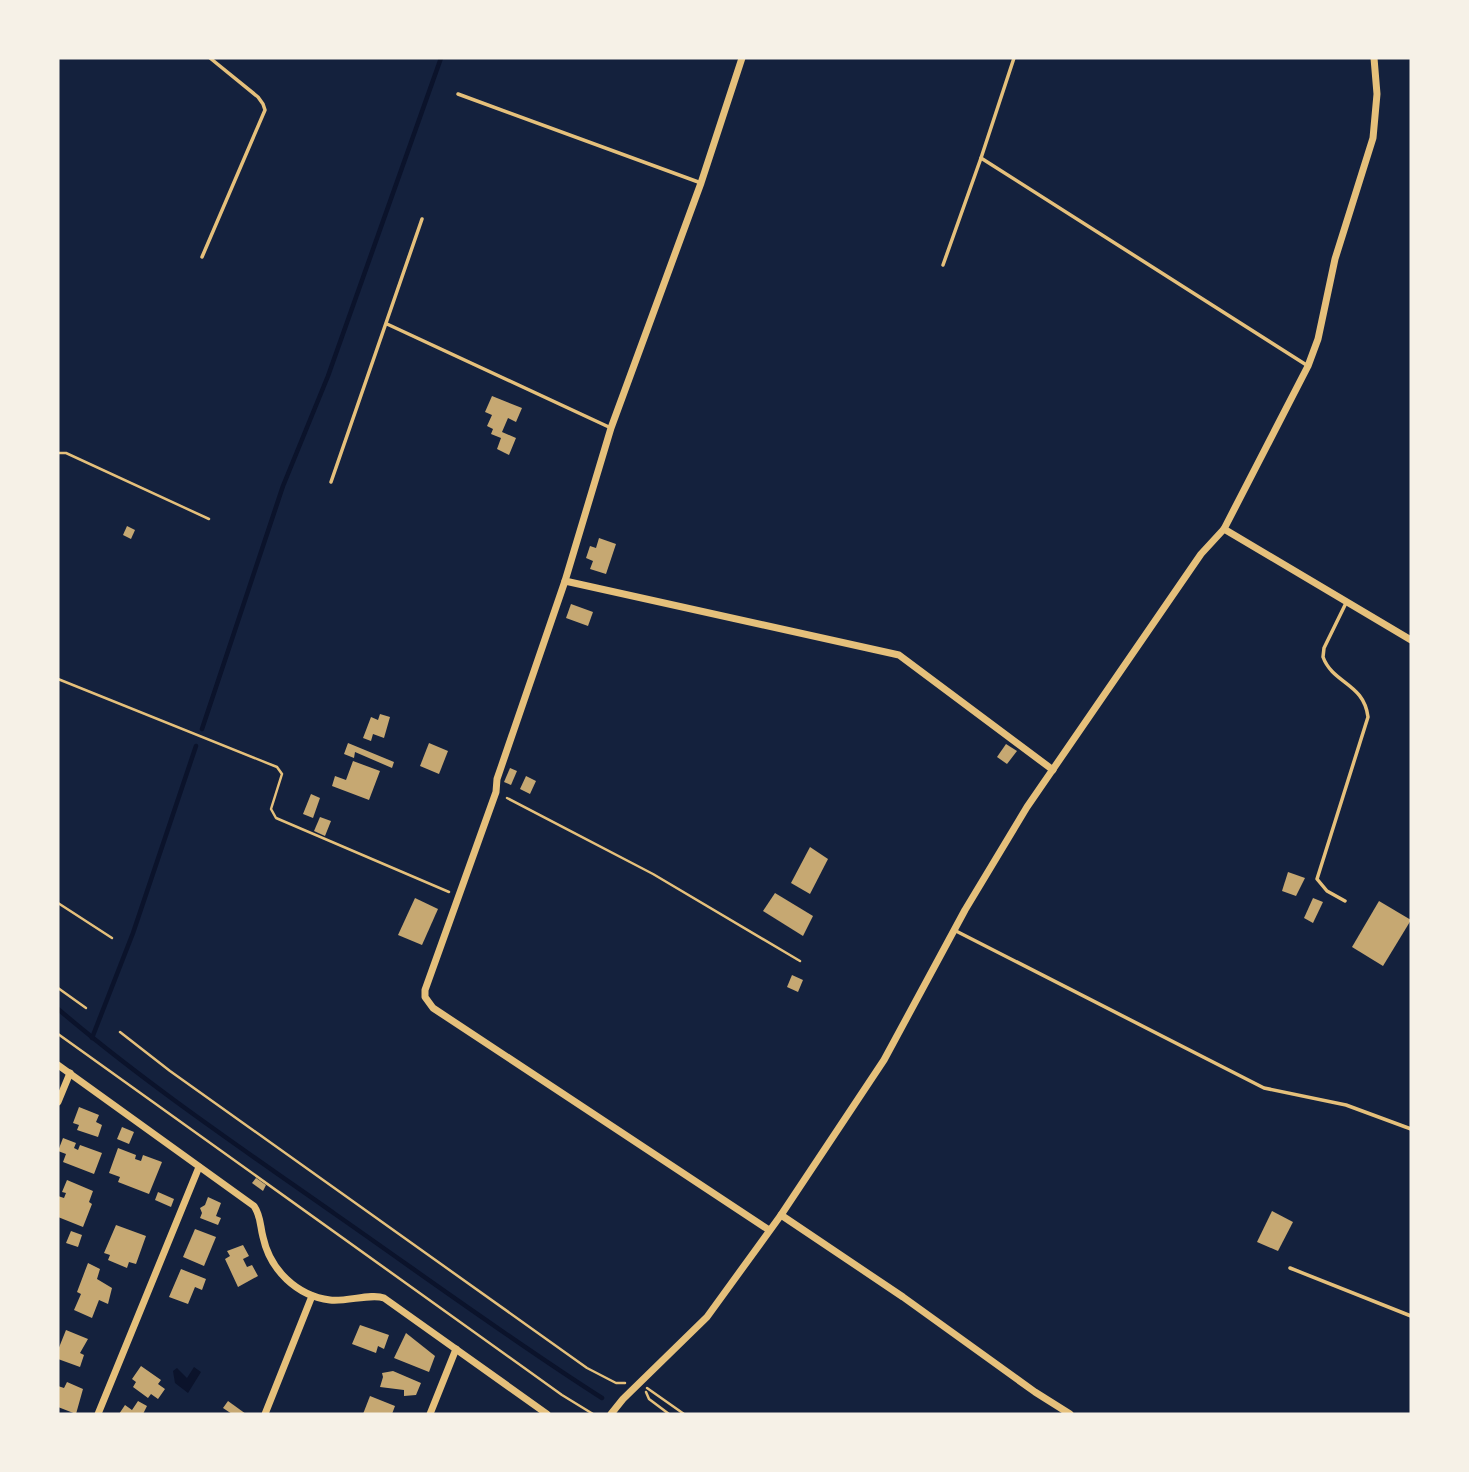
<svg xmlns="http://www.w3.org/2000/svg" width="1469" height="1472" font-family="'Sofia Sans Condensed',sans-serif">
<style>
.water{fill:#0b132b}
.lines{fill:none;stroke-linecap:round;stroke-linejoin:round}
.stream{stroke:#0b132b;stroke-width:4.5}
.building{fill:#c6a872}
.path{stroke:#e5c07b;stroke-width:2.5}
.service{stroke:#e5c07b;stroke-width:3.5}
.minor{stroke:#e5c07b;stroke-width:7}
</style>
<rect width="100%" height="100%" fill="#14213d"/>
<!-- water -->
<polygon class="water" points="194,1367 201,1372 188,1393 175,1383 173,1371 177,1368 187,1378"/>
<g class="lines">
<!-- stream -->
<g class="stream">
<polyline points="202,729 283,486 328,376 441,58"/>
<path d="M 58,1009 C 145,1083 241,1148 335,1214 C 424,1276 511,1340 602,1398"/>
<polyline points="92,1038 133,933 196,746"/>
</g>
</g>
<!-- building -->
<g class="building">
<polygon points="492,396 522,408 516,422 508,418 502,432 516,438 509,455 497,449 501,438 491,434 493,429 487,426 492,415 485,412"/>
<polygon points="127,526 135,530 131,539 123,535"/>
<polygon points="599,538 616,544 606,574 590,569 593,561 586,558 590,546 596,548"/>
<polygon points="571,604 593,612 588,626 566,618"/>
<polygon points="380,714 390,717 384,738 373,734 371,741 363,738 371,717 378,720"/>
<polygon points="348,743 394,762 392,768 355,752 354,758 344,754"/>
<polygon points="429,743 448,751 439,774 420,766"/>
<polygon points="1006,744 1017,751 1007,764 997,757"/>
<polygon points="353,761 380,771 369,800 332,786 335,776 346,780"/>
<polygon points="510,768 517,771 511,785 504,782"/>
<polygon points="526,776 536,781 530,794 520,789"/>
<polygon points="311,794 320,798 313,818 303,814"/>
<polygon points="320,817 331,821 325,836 314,831"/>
<polygon points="810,847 828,859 810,894 791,883"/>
<polygon points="1288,872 1305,878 1296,896 1282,891"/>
<polygon points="775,893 813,916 803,936 763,911"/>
<polygon points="415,898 438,909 422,945 398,935"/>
<polygon points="1313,898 1323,902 1313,923 1304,918"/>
<polygon points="1379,901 1411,920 1383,966 1352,947"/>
<polygon points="792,975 803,980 798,992 787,987"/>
<polygon points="79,1107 99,1115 96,1122 102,1125 98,1137 77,1130 79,1125 73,1123"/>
<polygon points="122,1127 134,1132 129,1144 117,1139"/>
<polygon points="63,1138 76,1143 74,1148 78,1150 80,1145 102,1153 94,1174 63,1162 66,1154 58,1151"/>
<polygon points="118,1148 136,1155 135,1159 141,1161 143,1155 162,1162 149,1194 118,1182 120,1177 109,1173"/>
<polygon points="256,1178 266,1185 263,1191 252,1183"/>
<polygon points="67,1180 93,1191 89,1202 92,1204 83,1227 58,1217 58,1196 64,1198 66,1193 62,1192"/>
<polygon points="158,1192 174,1199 171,1207 155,1200"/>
<polygon points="208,1197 221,1203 216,1216 221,1218 218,1225 200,1218 202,1213 200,1208 205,1205"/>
<polygon points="1272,1211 1293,1222 1278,1251 1257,1242"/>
<polygon points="116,1225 146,1236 136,1264 129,1262 127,1268 108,1260 110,1255 104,1253"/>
<polygon points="195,1229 216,1237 204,1266 183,1257"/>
<polygon points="71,1231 82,1235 78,1247 66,1243"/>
<polygon points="243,1245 249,1256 243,1259 247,1267 252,1265 258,1276 238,1287 225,1259 230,1256 227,1251"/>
<polygon points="88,1263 100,1269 97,1279 112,1288 108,1304 99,1300 92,1318 74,1310 81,1294 77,1292"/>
<polygon points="181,1269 206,1279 202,1290 195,1287 188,1304 169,1297"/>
<polygon points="360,1325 389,1335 384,1349 378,1346 376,1353 352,1344"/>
<polygon points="66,1330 88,1339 80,1353 84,1355 80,1367 58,1359 58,1350"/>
<polygon points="406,1333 435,1356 429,1372 394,1358"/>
<polygon points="141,1366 161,1380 158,1384 165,1389 158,1399 151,1394 148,1398 133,1387 136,1382 132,1379"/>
<polygon points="393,1371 421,1383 416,1395 404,1396 404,1390 380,1387 383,1377 382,1373"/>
<polygon points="67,1382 83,1389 76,1414 58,1407 58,1386 64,1388"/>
<polygon points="370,1396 395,1406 392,1414 363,1414"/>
<polygon points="138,1401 147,1406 143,1414 119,1414 125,1405 132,1410"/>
<polygon points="228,1401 246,1414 232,1414 223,1408"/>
</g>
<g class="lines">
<!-- path -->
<g class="path">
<polyline points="58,453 66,453 209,519"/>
<polyline points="58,679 277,767 282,774 271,809 276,818 449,892"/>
<polyline points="507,798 653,874 800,961"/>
<polyline points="58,903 112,938"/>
<polyline points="58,988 86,1008"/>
<polyline points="120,1032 170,1071 587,1368 616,1383 625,1383"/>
<polyline points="58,1034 562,1395 593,1414"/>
<polyline points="647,1388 684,1414"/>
<polyline points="646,1392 649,1399 669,1414"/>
</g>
<!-- service -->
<g class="service">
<polyline points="1014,58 981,158 1308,366"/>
<polyline points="458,94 701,183"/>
<polyline points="202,257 265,110 263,104 258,97 210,58"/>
<polyline points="943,265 981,158"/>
<polyline points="387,324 611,428"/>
<polyline points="331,482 422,219"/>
<path d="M 1345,901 L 1327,891 L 1317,879 L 1368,717 C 1364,683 1333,684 1323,657 L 1324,648 L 1346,603"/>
<polyline points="956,931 1264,1088 1346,1105 1411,1129"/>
<polyline points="1290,1268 1411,1316"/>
</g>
<!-- minor -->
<g class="minor">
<polyline points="742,58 701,183 611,428 565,581 497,779 496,792 425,990 425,997 433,1008 769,1230"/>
<polyline points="1224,529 1411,640"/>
<polyline points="565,581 899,655 1053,770"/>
<path d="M 58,1065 L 254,1206 C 261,1216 260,1226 263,1237 C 270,1270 297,1296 330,1300 C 346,1302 372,1293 384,1298 L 547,1414"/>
<polyline points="58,1102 70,1073"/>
<polyline points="781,1215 903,1297 1035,1392 1070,1414"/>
<polyline points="98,1414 199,1167"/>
<polyline points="265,1414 312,1296"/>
<polyline points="430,1414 456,1349"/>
<polyline points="611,1414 623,1399 707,1317 781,1215 884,1060 965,910 1027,807 1201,554 1224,529 1308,366 1318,339 1335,259 1373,138 1377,94 1374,58"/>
</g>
</g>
<!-- border -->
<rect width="1469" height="1472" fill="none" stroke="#f6f1e7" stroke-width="119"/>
</svg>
